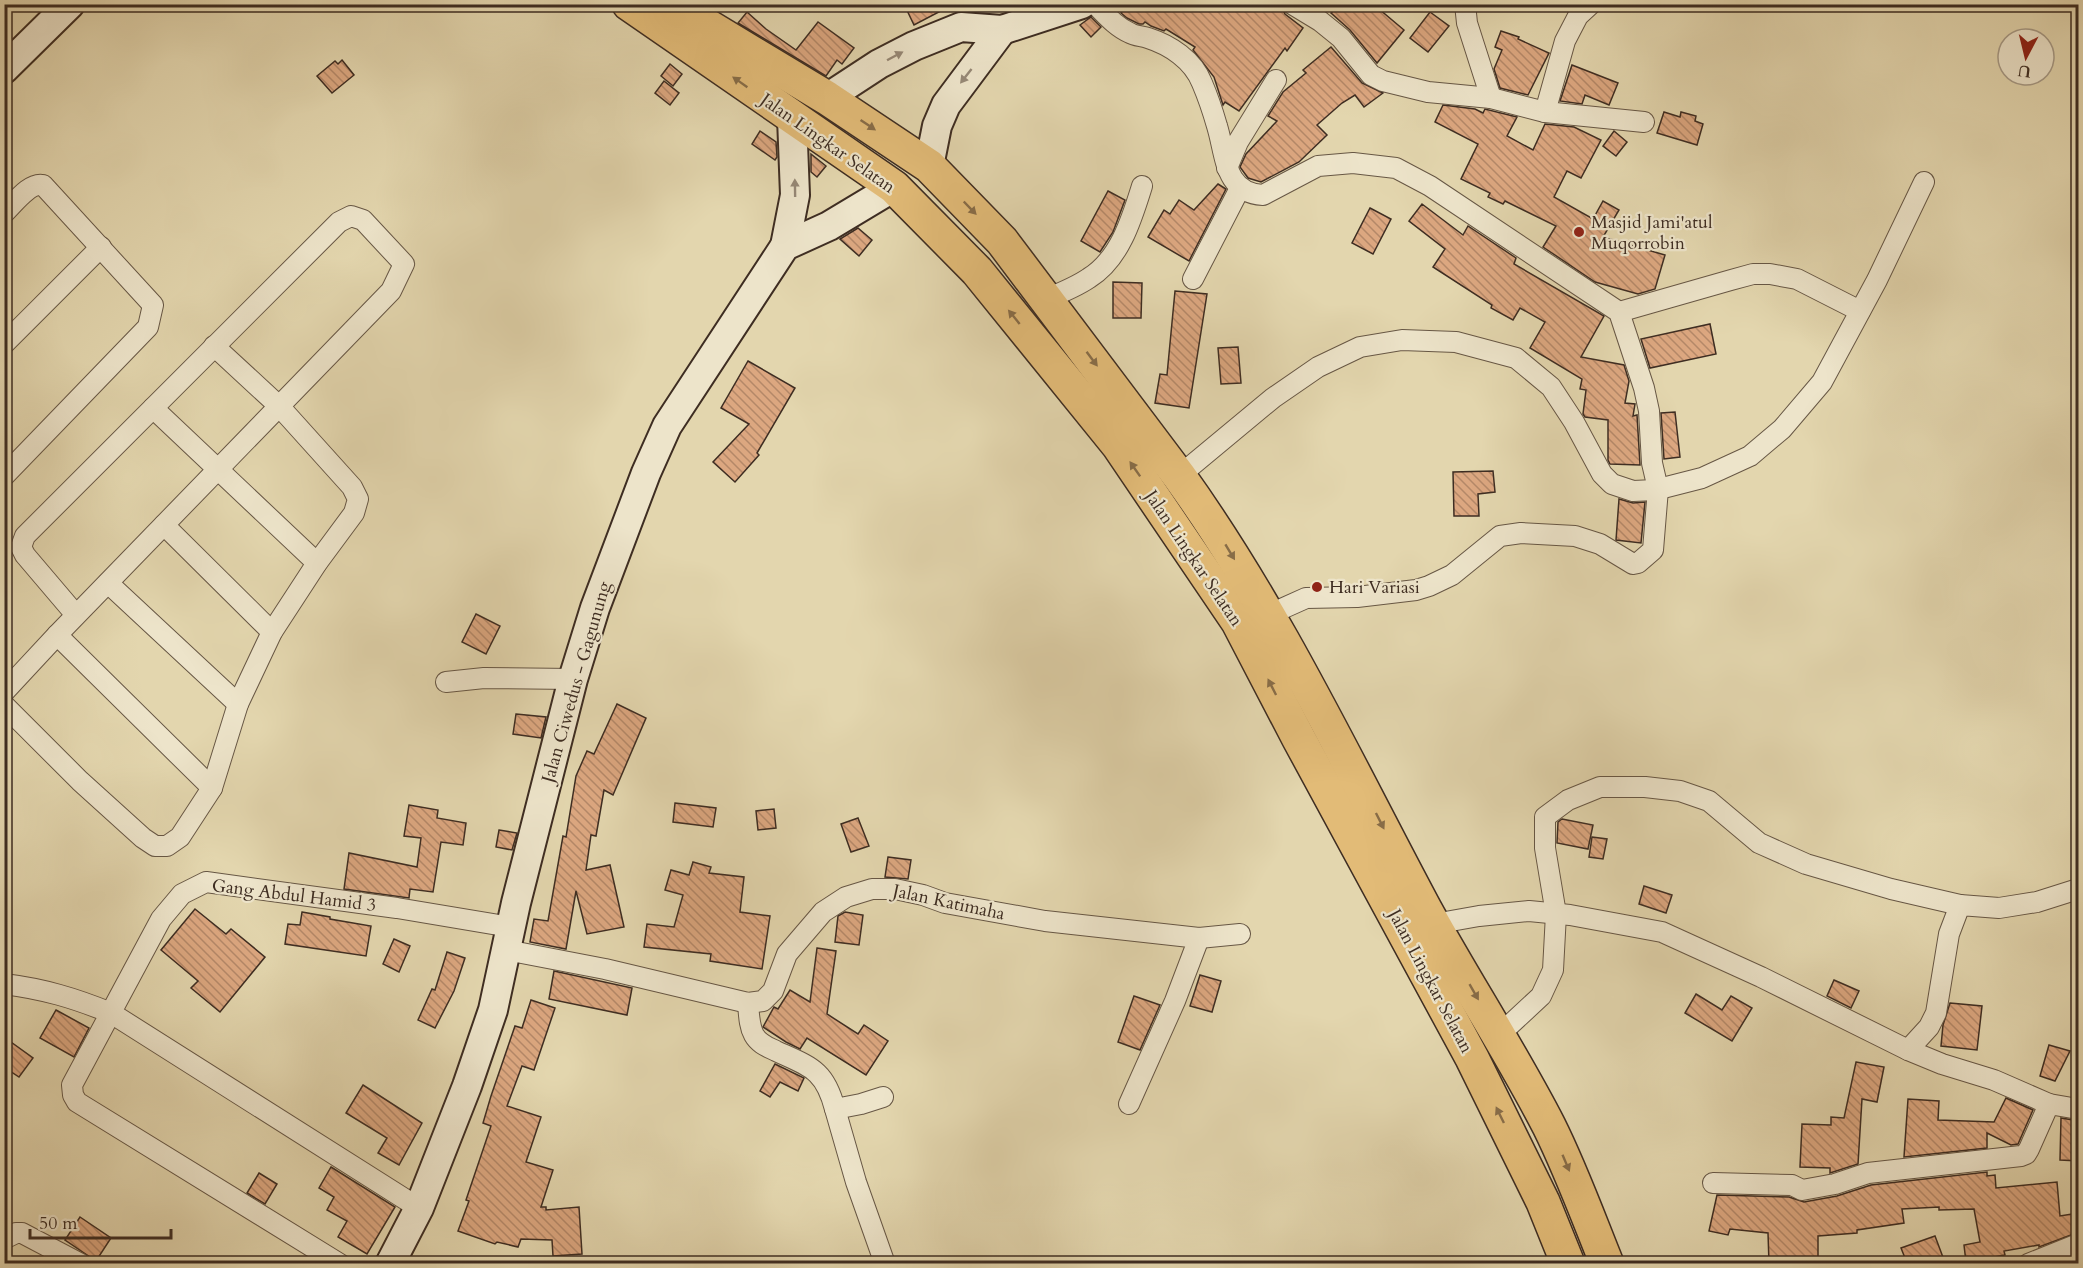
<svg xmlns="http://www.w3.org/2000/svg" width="2083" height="1268" font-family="Cardo,serif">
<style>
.building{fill:url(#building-back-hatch);stroke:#3e2d22;stroke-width:1.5}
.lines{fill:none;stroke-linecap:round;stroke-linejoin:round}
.street-casing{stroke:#675745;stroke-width:22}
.secondary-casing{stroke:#3e2d22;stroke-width:32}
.highway-casing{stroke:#3e2d22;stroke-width:36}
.street{stroke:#ede4ca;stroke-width:20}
.secondary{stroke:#ede4ca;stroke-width:28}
.highway{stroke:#e2bb77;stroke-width:33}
.oneway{fill:#968876}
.oneway2{fill:#886d48}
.poi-dot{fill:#8f2418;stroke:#ede4ca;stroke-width:2}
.labels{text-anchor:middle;stroke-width:4.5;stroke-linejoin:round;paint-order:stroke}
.street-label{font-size:18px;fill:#3e2d22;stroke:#ede4ca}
.poi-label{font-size:18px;fill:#3e2d22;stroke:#ede4ca;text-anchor:start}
</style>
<defs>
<pattern id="building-back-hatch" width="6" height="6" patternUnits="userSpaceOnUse" patternTransform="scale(1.5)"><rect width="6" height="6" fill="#dca780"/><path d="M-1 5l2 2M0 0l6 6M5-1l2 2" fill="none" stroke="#b48868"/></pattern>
</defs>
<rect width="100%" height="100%" fill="#e3d6ae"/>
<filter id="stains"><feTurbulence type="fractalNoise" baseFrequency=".00333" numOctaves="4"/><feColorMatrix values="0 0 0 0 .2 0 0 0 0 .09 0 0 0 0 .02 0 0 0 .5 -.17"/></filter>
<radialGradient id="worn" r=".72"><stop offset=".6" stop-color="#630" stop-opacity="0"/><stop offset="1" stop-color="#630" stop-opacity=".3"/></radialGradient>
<!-- building -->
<g class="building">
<polygon points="904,4 954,4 914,25"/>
<polygon points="1128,4 1280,4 1285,14 1303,28 1287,51 1285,48 1239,111 1225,102 1223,105 1214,77 1193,50 1195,47 1166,29 1164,31 1151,26 1145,22 1143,24 1139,24 1127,18 1121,13"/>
<polygon points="1341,4 1373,4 1404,30 1377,63 1350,30 1331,13"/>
<polygon points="747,12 766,29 796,50 818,22 854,48 842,64 837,60 826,76 738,23"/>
<polygon points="1430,12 1449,26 1428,52 1410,38"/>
<polygon points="1091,17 1101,27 1091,37 1080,25"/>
<polygon points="1501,31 1519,37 1518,39 1549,53 1528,95 1500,88 1494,69 1502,50 1495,47"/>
<polygon points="1331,47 1362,83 1383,93 1364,107 1355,95 1342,103 1317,125 1327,135 1299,162 1261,182 1248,178 1240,167 1246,154 1277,121 1268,116 1283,92 1306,73 1303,70"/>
<polygon points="342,60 354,75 332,93 317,76 335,61 338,64"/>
<polygon points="670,64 682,74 673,86 661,76"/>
<polygon points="1572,65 1618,83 1609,105 1585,95 1582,104 1560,101"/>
<polygon points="664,81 679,93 670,105 655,93"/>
<polygon points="1443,105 1475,109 1483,113 1485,109 1517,117 1507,136 1533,150 1545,124 1574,127 1601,140 1581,178 1567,171 1554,197 1593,219 1603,201 1619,210 1603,237 1665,255 1655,289 1638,294 1595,282 1543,247 1556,226 1505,201 1503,204 1488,197 1490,193 1461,179 1478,144 1435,122"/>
<polygon points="1664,112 1680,117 1681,112 1696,116 1695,121 1703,124 1697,145 1657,133"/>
<polygon points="760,131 776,142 777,157 775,160 752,144"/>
<polygon points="1614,131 1627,142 1616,156 1603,146"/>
<polygon points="811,154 826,166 817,177 811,172"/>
<polygon points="1218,184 1226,189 1189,261 1148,237 1164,210 1170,214 1179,200 1194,210"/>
<polygon points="1108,191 1125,200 1113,232 1100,252 1081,241"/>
<polygon points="1422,204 1463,235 1468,226 1516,258 1514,264 1604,316 1581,357 1624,365 1629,381 1625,403 1635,404 1633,416 1637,415 1640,465 1610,464 1608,460 1608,420 1585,417 1583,414 1586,390 1580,389 1582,379 1530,348 1545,322 1520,308 1513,320 1491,308 1492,305 1433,267 1445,249 1409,221"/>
<polygon points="1370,208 1391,219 1373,254 1352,243"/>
<polygon points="858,228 872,240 859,256 840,239"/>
<polygon points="1113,282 1142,283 1141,318 1113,318"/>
<polygon points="1175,291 1207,294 1189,408 1155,403 1160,374 1167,375"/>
<polygon points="1710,324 1716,354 1650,368 1641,339"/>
<polygon points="1238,347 1241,383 1221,384 1218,348"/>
<polygon points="748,361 795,388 757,453 759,455 735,482 713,462 749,424 721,408"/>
<polygon points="1675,412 1680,457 1664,459 1661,413"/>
<polygon points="1493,471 1495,492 1478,494 1479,516 1454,516 1453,472"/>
<polygon points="1619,499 1633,503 1645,502 1641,543 1616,540"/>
<polygon points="476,614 500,626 486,654 462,642"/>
<polygon points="617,704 646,718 613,795 604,790 596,836 591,835 586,870 610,865 624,927 587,934 576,891 566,949 530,942 534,919 548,921 563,836 566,837 576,776 587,751 594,754"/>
<polygon points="516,714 546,717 541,738 513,734"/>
<polygon points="675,803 716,808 713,827 673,822"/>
<polygon points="409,805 438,810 437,818 466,823 463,845 441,842 433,892 410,889 409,898 344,889 349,853 417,867 421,838 404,836"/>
<polygon points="774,809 776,828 758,830 756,811"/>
<polygon points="858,818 869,846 851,852 841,824"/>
<polygon points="1562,819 1593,825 1588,849 1557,843 1558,822"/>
<polygon points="499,830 517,833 512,850 496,847"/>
<polygon points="1592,837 1607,839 1603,859 1589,857"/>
<polygon points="888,857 911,860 908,879 885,877"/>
<polygon points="693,862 711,867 709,873 744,877 740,912 770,916 762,969 710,961 711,954 644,947 647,924 674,927 683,895 665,890 671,870 689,875"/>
<polygon points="1644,886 1672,895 1666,913 1639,904"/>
<polygon points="195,909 226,934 231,929 265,957 220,1012 191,988 198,981 161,950"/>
<polygon points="302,912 330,917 330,919 371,926 366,956 285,944 288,924 300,925"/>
<polygon points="845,912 863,915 859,945 835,942 838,916"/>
<polygon points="394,939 410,946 399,972 383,964"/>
<polygon points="817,948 836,951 827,1014 858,1034 864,1025 888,1041 866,1075 807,1038 800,1049 786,1042 763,1027 774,1007 778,1009 790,990 810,1002"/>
<polygon points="447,952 465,958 454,991 435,1028 418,1020 432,989 435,990"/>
<polygon points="554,971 632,988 627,1015 549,999"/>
<polygon points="1200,975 1221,981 1212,1012 1190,1006"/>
<polygon points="1834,980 1859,991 1851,1008 1827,996"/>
<polygon points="1696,994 1722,1010 1731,996 1752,1008 1732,1041 1685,1013"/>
<polygon points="1134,996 1160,1005 1140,1050 1118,1042"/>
<polygon points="531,1000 555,1008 534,1070 522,1066 507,1106 541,1117 526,1162 553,1170 541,1207 546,1207 546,1210 579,1207 582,1254 553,1256 552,1240 521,1239 518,1247 497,1242 495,1244 458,1231 469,1201 466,1200 491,1126 483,1123 491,1096 515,1026 522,1028"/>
<polygon points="1950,1003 1982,1006 1977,1050 1941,1046 1943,1025"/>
<polygon points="56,1010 89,1028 74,1057 40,1038"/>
<polygon points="4,1037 33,1058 19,1077 4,1067"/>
<polygon points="2049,1045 2070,1051 2055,1081 2040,1076"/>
<polygon points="1856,1062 1884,1067 1877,1102 1862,1099 1858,1164 1830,1173 1830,1168 1800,1167 1802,1124 1831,1125 1831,1117 1844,1118"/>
<polygon points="775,1064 804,1078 798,1091 780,1082 770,1097 760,1091"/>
<polygon points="363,1085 422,1123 399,1165 378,1153 387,1138 346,1113"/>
<polygon points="2006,1098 2033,1110 2018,1144 2011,1145 1987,1133 1987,1148 1904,1157 1908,1099 1939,1101 1938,1120 1994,1122"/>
<polygon points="2061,1118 2079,1121 2079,1161 2060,1160"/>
<polygon points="331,1167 395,1207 367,1254 338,1237 347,1221 327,1210 334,1197 319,1188"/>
<polygon points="1987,1172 1987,1176 1995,1175 1996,1188 2057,1182 2060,1216 2079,1213 2079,1232 2039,1247 2039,1245 2004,1251 2005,1255 1966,1262 1964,1245 1980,1242 1974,1209 1939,1210 1939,1207 1902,1209 1904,1223 1857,1230 1857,1233 1818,1236 1818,1263 1769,1263 1768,1233 1730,1229 1728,1235 1709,1231 1717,1195 1789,1197 1804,1202 1837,1196 1871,1185"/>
<polygon points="259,1173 277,1184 265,1204 247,1193"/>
<polygon points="80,1217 111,1238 96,1261 65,1240"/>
<polygon points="1935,1236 1944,1260 1933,1263 1907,1263 1901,1248"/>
</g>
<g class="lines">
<!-- street casing -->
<g class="street-casing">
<g id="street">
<path d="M 1095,4 C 1106,15 1116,27 1130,33 C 1135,36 1142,36 1148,38 C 1170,45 1193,60 1202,83 C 1208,97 1213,112 1217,126 C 1226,155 1224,193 1263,195 L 1318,166 L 1353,163 L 1396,168 L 1430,186 L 1619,312 L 1644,388 L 1649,411 L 1652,463 L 1658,489 L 1653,550 L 1638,563 L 1633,564 L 1600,544 L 1575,536 L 1521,533 L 1500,536 L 1452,575 L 1429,586 L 1416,590 L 1357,597 L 1306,598 L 1268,615"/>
<polyline points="1292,4 1320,21 1341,38 1371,75 1383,81 1428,92 1491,98 1545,112 1644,122"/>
<polyline points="1465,4 1467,23 1491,98"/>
<polyline points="1545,112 1565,41 1578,16 1591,4"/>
<polyline points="1227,168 1238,142 1276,80"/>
<path d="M 4,213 C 14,204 29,182 43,185 L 153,305 L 148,327 L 4,476"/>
<polyline points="1193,279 1240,188"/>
<path d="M 1046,299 C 1061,293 1076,287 1089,278 C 1120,259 1132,218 1142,186"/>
<polyline points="1619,312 1731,280 1753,274 1770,274 1797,279 1860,311"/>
<polyline points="4,344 101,247"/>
<polyline points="153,408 317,563"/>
<polyline points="1179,476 1273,398 1318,367 1360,347 1402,340 1456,342 1516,358 1551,387 1574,422 1602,474 1612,484 1633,491 1655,490 1702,478 1750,456 1782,429 1822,382 1877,280 1924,182"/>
<polyline points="164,525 272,632"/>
<polyline points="108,583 238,704"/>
<polyline points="57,635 212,788"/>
<polyline points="446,682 484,678 573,679"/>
<polyline points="4,692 57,635 391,291 404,264 363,220 351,216 339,222 25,536 21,547 25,555 76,615"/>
<polyline points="4,705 80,781 143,838 155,846 167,846 180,837 212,788 238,704 272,632 317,563 354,513 358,499 352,487 279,406 214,346"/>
<polyline points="1434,924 1479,916 1529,911 1570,915 1662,932 1761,977 1908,1050 1942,1064 1994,1080 2049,1104"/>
<polyline points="506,950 605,969 748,1003 763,1001 773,991 787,954 823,912 846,897 872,889 895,889 923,895 945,903 1045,921 1199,938 1240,934"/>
<path d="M 4,984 C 44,989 74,998 111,1013 L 419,1208"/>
<path d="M 748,1003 C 749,1014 749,1026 754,1035 C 759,1044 768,1047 776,1051 C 811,1067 825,1070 835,1109 L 861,1104 L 883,1097"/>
<polyline points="1499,1035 1541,996 1553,970 1556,914 1545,848 1545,817 1568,800 1600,787 1645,787 1680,791 1709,801 1759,843 1806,864 1891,889 1960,905"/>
<polyline points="1908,1050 1929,1027 1936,1013 1949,934 1960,905 1999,908 2037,902 2078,889"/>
<polyline points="1129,1104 1175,1001 1199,938"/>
<polyline points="835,1109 856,1182 885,1264"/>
<polyline points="1713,1183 1792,1185 1802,1190 1835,1184 1868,1173 2021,1156 2026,1154 2029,1149 2049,1104 2078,1109"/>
<polyline points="4,1239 16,1233 22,1233 81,1264"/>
<polyline points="340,1264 77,1102 73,1095 72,1085 161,919 182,894 206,882 397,908 510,927"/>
<polyline points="2028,1264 2078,1244"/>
</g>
</g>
<!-- secondary casing -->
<g class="secondary-casing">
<g id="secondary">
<polyline points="4,69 70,4"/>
<polyline points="827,98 879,64 914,46 961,27 1002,30 1082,4"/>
<polyline points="929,166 937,126 946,105 1002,30"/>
<polyline points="785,246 795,195 792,118"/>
<polyline points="390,1264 419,1208 467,1086 493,1010 516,903 573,679 595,608 646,473 667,426 785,246 829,226 894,187"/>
</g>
</g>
<!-- highway casing -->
<g class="highway-casing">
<g id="highway">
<polyline points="629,4 894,187 977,271 1118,445 1238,622 1299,739 1472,1058 1543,1202 1568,1264"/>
<path d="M 676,4 L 701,22 L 827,98 L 929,166 L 1002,241 L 1179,476 C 1276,611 1347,763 1425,909 C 1465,982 1511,1052 1549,1126 C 1571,1170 1588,1217 1607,1264"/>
</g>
</g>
<!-- street -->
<use href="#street" class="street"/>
<!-- secondary -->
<use href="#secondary" class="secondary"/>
<!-- highway -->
<use href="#highway" class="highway"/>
</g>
<!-- one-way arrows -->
<defs><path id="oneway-solid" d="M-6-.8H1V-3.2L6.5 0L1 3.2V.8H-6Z" transform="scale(1.5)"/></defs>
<g class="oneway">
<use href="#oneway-solid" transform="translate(895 56) rotate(-28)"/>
<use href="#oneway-solid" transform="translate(966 76) rotate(128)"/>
<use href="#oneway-solid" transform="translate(795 188) rotate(-91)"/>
</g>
<g class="oneway2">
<use href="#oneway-solid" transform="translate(740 82) rotate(-145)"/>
<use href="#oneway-solid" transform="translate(868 125) rotate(34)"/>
<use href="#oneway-solid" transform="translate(970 208) rotate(46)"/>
<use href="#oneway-solid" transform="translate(1014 317) rotate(-129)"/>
<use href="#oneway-solid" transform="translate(1092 359) rotate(53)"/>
<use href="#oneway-solid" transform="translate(1135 469) rotate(-125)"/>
<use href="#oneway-solid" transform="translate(1230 552) rotate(59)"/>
<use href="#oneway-solid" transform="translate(1272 687) rotate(-117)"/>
<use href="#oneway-solid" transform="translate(1380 821) rotate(63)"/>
<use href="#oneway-solid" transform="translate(1474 992) rotate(60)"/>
<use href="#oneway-solid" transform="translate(1500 1115) rotate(-116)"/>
<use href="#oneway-solid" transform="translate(1566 1163) rotate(67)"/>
</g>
<!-- markers -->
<g class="poi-dot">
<circle cx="1579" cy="232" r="6"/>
<circle cx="1317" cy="587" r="6"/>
</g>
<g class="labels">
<!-- street labels -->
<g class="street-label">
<text transform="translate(828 143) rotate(35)" y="6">Jalan Lingkar Selatan</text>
<text transform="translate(1194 558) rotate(56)" y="6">Jalan Lingkar Selatan</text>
<text transform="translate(576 682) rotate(-74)" y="6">Jalan Ciwedus - Gagunung</text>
<text transform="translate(294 895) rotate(7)" y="6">Gang Abdul Hamid 3</text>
<text transform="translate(949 902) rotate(12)" y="6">Jalan Katimaha</text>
<text transform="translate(1431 981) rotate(62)" y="6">Jalan Lingkar Selatan</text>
</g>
<!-- poi labels -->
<g class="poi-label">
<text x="1591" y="228">Masjid Jami'atul<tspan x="1591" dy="21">Muqorrobin</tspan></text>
<text x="1329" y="593">Hari Variasi</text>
</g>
</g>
<!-- margin -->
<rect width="2083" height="1268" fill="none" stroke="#e3d6ae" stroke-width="24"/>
<rect x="6" y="6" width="2071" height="1256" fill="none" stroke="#3e2d22" stroke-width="3"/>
<rect x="12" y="12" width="2059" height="1244" fill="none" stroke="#3e2d22" stroke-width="1.5"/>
<!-- north arrow -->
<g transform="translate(2026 57) rotate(187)"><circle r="28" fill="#ede4ca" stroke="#a79b87" stroke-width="1.5"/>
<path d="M0-4.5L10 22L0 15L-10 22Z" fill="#8f2418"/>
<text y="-9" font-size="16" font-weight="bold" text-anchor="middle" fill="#3e2d22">U</text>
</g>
<!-- scale -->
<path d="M30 1229v9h141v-9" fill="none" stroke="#3e2d22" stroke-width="3"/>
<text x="39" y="1229" font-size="18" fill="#3e2d22" stroke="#ede4ca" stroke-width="4.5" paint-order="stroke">50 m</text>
<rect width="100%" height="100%" filter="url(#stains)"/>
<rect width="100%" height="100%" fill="url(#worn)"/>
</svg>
